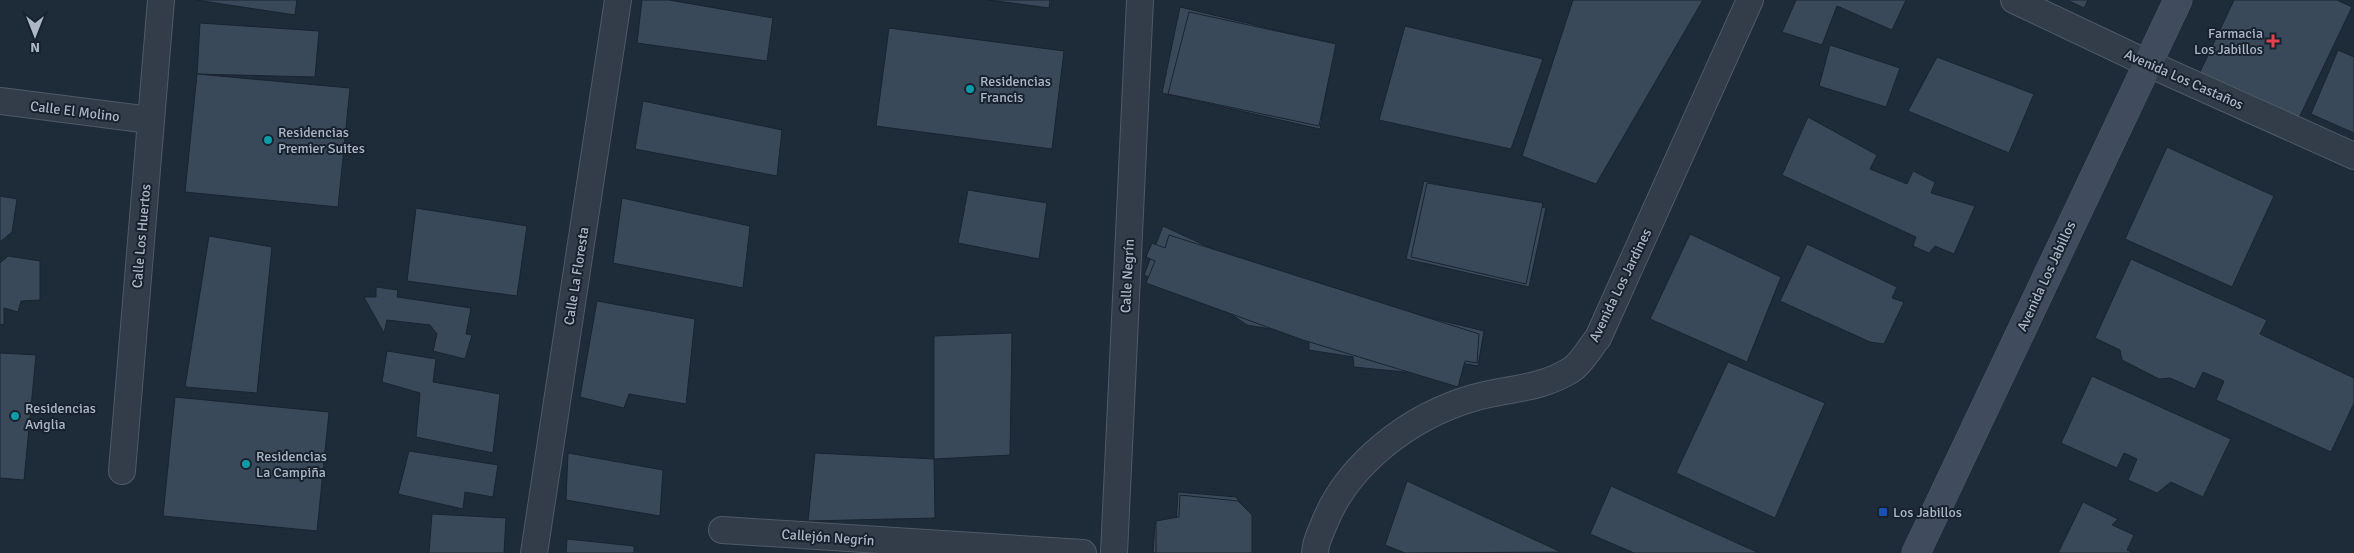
<svg xmlns="http://www.w3.org/2000/svg" width="2354" height="553" font-family="Signika,sans-serif">
<style>
.building{fill:#3a4959;stroke:#1a2430}
.lines{fill:none;stroke-linecap:round;stroke-linejoin:round}
.street-casing{stroke:#505a67;stroke-width:28}
.secondary-casing{stroke:#505a67;stroke-width:29}
.street{stroke:#323d49;stroke-width:26}
.secondary{stroke:#404c5d;stroke-width:28}
.health-dot{fill:#e0444e;stroke:#18222e;stroke-width:2}
.culture-dot{fill:#0f9aa8;stroke:#18222e;stroke-width:2}
.transit-dot{fill:#1a4fb4;stroke:#18222e;stroke-width:2}
.labels{text-anchor:middle;stroke-width:4;stroke-linejoin:round;paint-order:stroke}
.poi-label{font-size:14px;fill:#acb7c6;stroke:#18222e;text-anchor:start}
.street-label{font-size:14px;fill:#acb7c6;stroke:#18222e}
</style>
<rect width="100%" height="100%" fill="#1e2b39"/>
<!-- building -->
<g class="building">
<polygon points="196,0 297,0 295,15"/>
<polygon points="642,0 669,0 773,18 767,61 637,43"/>
<polygon points="987,0 1051,0 1051,5"/>
<polygon points="989,0 1050,0 1049,8"/>
<polygon points="1573,0 1703,0 1596,184 1522,156"/>
<polygon points="1796,0 1906,0 1892,30 1837,6 1822,45 1782,32"/>
<polygon points="2067,0 2088,0 2084,8"/>
<polygon points="2234,0 2337,0 2352,7 2298,120 2199,74"/>
<polygon points="1180,7 1334,44 1320,129 1162,93"/>
<polygon points="1189,12 1336,44 1319,126 1168,94"/>
<polygon points="200,23 319,31 315,77 197,74"/>
<polygon points="1405,26 1543,59 1511,149 1379,120"/>
<polygon points="889,28 1064,51 1052,149 876,126"/>
<polygon points="1830,45 1900,68 1886,107 1819,86"/>
<polygon points="2338,50 2354,57 2354,133 2311,114"/>
<polygon points="1937,57 2034,94 2009,153 1908,111"/>
<polygon points="197,74 350,88 338,207 185,192"/>
<polygon points="643,101 782,130 777,176 635,149"/>
<polygon points="1808,117 1877,155 1870,169 1907,184 1913,171 1935,182 1931,193 1975,206 1954,254 1935,246 1929,253 1913,246 1916,237 1782,175"/>
<polygon points="2167,147 2274,196 2232,287 2125,239"/>
<polygon points="1424,181 1546,208 1529,287 1406,259"/>
<polygon points="1427,183 1543,203 1526,284 1411,257"/>
<polygon points="968,190 1047,203 1039,259 958,243"/>
<polygon points="0,196 17,199 12,232 0,242"/>
<polygon points="622,198 750,226 743,288 613,263"/>
<polygon points="416,208 527,226 517,296 407,281"/>
<polygon points="1163,226 1217,251 1266,283 1301,298 1394,309 1484,331 1478,366 1461,363 1459,381 1415,373 1354,367 1353,357 1309,350 1309,329 1289,319 1283,331 1247,325 1225,310 1144,275"/>
<polygon points="1690,234 1781,277 1747,362 1650,319"/>
<polygon points="1169,235 1479,334 1477,363 1465,361 1458,387 1303,340 1146,283 1155,261 1146,257 1152,243 1165,248"/>
<polygon points="209,236 272,247 257,393 185,387"/>
<polygon points="1807,244 1897,287 1892,298 1904,302 1884,344 1870,342 1780,301"/>
<polygon points="8,256 40,261 40,300 21,301 18,312 4,308 4,325 0,324 0,263"/>
<polygon points="2131,259 2267,320 2260,334 2354,378 2354,403 2331,452 2216,400 2224,381 2203,372 2195,389 2170,378 2159,379 2122,360 2120,350 2095,338"/>
<polygon points="376,287 398,290 397,297 471,308 466,334 472,335 465,359 433,351 437,334 430,325 387,320 384,333 364,297 376,297"/>
<polygon points="597,301 695,319 686,404 629,394 624,408 580,397"/>
<polygon points="1012,333 1010,455 934,459 934,336"/>
<polygon points="387,351 436,359 433,382 500,394 493,453 416,437 420,393 382,382"/>
<polygon points="0,353 36,355 24,480 0,478"/>
<polygon points="1728,362 1825,403 1775,518 1676,473"/>
<polygon points="2092,376 2231,439 2203,497 2171,482 2157,493 2128,480 2137,459 2124,453 2117,468 2061,443"/>
<polygon points="175,397 329,412 317,531 163,516"/>
<polygon points="409,451 498,465 493,497 465,492 463,509 398,494"/>
<polygon points="568,453 663,470 660,516 566,500"/>
<polygon points="815,453 934,459 935,518 808,521"/>
<polygon points="1407,481 1561,552 1405,553 1385,545"/>
<polygon points="1611,486 1759,553 1634,553 1590,534"/>
<polygon points="1178,492 1236,497 1250,516 1249,553 1153,553 1155,523 1176,525"/>
<polygon points="1180,495 1238,501 1252,515 1252,553 1156,553 1156,521 1179,517"/>
<polygon points="2083,502 2118,519 2112,525 2134,535 2127,550 2134,553 2058,553"/>
<polygon points="432,514 506,518 504,553 429,553"/>
<polygon points="567,539 634,546 634,553 566,553"/>
</g>
<g class="lines">
<!-- street casing -->
<g class="street-casing">
<g id="street">
<polyline points="2014,0 2147,63 2354,156"/>
<polyline points="0,101 150,120"/>
<polyline points="122,471 161,0"/>
<polyline points="722,530 1083,553"/>
<polyline points="534,553 618,0"/>
<polyline points="1114,553 1140,0"/>
<path d="M 1315,553 C 1315,543 1320,534 1324,524 C 1348,463 1411,416 1473,398 C 1507,388 1539,390 1571,370 C 1582,363 1590,347 1598,338 L 1750,0"/>
</g>
</g>
<!-- secondary casing -->
<g class="secondary-casing">
<polyline id="secondary" points="1916,553 2178,0"/>
</g>
<!-- street -->
<use href="#street" class="street"/>
<!-- secondary -->
<use href="#secondary" class="secondary"/>
</g>
<!-- markers -->
<path class="health-dot" d="M2270.5 33.5h5v5h5v5h-5v5h-5v-5h-5v-5h5z"/>
<g class="culture-dot">
<circle cx="970" cy="89" r="5"/>
<circle cx="268" cy="140" r="5"/>
<circle cx="15" cy="416" r="5"/>
<circle cx="246" cy="464" r="5"/>
</g>
<rect class="transit-dot" x="1878" y="507" width="10" height="10" rx="2.5"/>
<g class="labels">
<!-- poi labels -->
<g class="poi-label">
<text x="2263" y="38" text-anchor="end">Farmacia<tspan x="2263" dy="16">Los Jabillos</tspan></text>
<text x="980" y="86">Residencias<tspan x="980" dy="16">Francis</tspan></text>
<text x="278" y="137">Residencias<tspan x="278" dy="16">Premier Suites</tspan></text>
<text x="25" y="413">Residencias<tspan x="25" dy="16">Aviglia</tspan></text>
<text x="256" y="461">Residencias<tspan x="256" dy="16">La Campiña</tspan></text>
<text x="1893" y="517">Los Jabillos</text>
</g>
<!-- street labels -->
<g class="street-label">
<text transform="translate(2184 79) rotate(24)" y="5">Avenida Los Castaños</text>
<text transform="translate(75 111) rotate(7)" y="5">Calle El Molino</text>
<text transform="translate(141 236) rotate(-85)" y="5">Calle Los Huertos</text>
<text transform="translate(576 276) rotate(-81)" y="5">Calle La Floresta</text>
<text transform="translate(1127 276) rotate(-87)" y="5">Calle Negrín</text>
<text transform="translate(2046 276) rotate(-65)" y="5">Avenida Los Jabillos</text>
<text transform="translate(1620 285) rotate(-64)" y="5">Avenida Los Jardines</text>
<text transform="translate(828 537) rotate(4)" y="5">Callejón Negrín</text>
</g>
</g>
<!-- north arrow -->
<g transform="translate(35 35) rotate(180)" stroke="#18222e" stroke-width="4" paint-order="stroke">
<path d="M0-4L9 19L0 12L-9 19Z" fill="#acb7c6"/>
<text y="-8" font-size="14" font-weight="bold" text-anchor="middle" fill="#acb7c6">N</text>
</g>
</svg>
